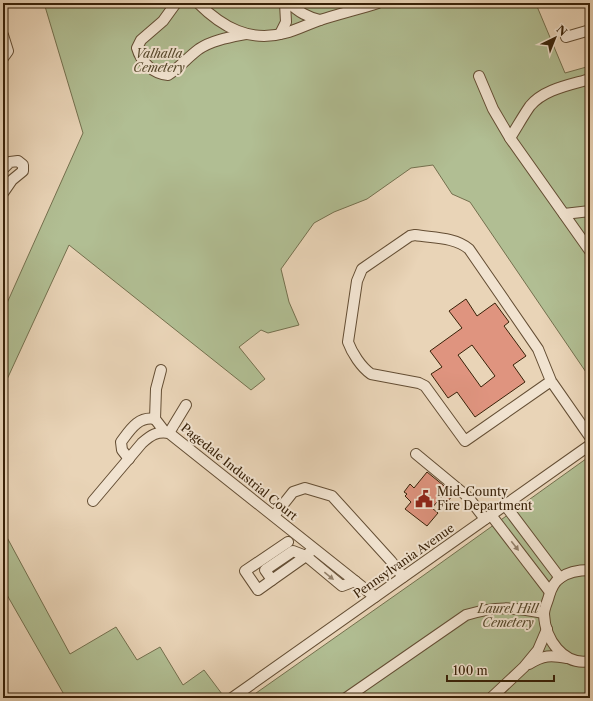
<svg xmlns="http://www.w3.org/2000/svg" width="593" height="701" font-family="'Libre Caslon Text',serif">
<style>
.green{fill:#b1be93;stroke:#74704e}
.building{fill:#df947f;stroke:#382108;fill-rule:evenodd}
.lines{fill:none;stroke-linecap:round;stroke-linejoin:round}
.minor-casing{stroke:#644e34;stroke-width:12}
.minor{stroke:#f1e3d0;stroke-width:10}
.oneway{fill:#94826c}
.labels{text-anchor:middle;stroke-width:4;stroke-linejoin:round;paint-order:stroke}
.park-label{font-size:12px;font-style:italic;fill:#56482b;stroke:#f1e3d0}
.street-label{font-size:12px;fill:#382108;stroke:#f1e3d0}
.poi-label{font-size:12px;fill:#382108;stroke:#f1e3d0;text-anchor:start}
</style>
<rect width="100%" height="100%" fill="#e9d4b7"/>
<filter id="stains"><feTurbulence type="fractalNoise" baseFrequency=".005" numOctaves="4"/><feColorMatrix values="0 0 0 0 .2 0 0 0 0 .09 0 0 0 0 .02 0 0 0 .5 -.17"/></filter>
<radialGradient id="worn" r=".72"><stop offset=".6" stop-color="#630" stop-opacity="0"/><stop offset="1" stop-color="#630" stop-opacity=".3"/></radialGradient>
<!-- green -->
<g class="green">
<polygon points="44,3 540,3 536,4 565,73 590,66 590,378 470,202 452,194 433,165 411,168 367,199 334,212 314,223 281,269 289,302 299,325 268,333 261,330 239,347 265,379 251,390 69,245 3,388 3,312 83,133"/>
<polygon points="590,456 590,698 249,698 424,575"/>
<polygon points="3,530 70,654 116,627 137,660 160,647 183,685 204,670 222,694 217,698 66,698 3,588"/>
</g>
<!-- building -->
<g class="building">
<path d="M 466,299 L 477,316 L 495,303 L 509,322 L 504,326 L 526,356 L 513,365 L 525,382 L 475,417 L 457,392 L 448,398 L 431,374 L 442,367 L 430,351 L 462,328 L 449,311 ZM 472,345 L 495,376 L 481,387 L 458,355 Z"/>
<polygon points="427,472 454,494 447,502 441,497 432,508 438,513 427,526 405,509 411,502 405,496 407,494 404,492 410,484 414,488"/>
</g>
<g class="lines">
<!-- minor casing -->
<g class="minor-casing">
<g id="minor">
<path d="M 176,3 L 163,21 L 141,40 L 137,48 C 141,62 153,74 168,75 C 179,68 188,57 199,49 C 212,40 231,37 246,34"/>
<path d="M 198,3 C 222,27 250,43 285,33 C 297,30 308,24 320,20 C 339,14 359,9 378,3"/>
<path d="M 289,3 C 299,12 307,17 320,20"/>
<polyline points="280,34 286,22 285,3"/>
<polyline points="3,35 8,51 3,58"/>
<polyline points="566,37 590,30"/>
<polyline points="479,76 493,109 510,138 590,251"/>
<path d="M 510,138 C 517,127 523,116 530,106 C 544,89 570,85 590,79"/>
<polyline points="3,169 10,162 18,161 23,165 23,171 12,180 3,193"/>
<polyline points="564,214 590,211"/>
<polyline points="161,370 156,389 155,419 165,432"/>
<path d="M 551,381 L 465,441 L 425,386 L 419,383 L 371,374 C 361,367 352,353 348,342 L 357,281 L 362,269 L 410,236 L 415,235 C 433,238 455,237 469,249 L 538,349 L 551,381 L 590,437"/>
<polyline points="169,433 186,405"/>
<polyline points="416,454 468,497 485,519"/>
<path d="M 129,459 L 122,450 L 121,442 C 130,430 138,416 155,419"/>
<path d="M 93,501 L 142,443 C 151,435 157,431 169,433 L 375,597"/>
<polyline points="505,505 560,578"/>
<polyline points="491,515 550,592"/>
<polyline points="274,516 293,492 305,488 332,496 391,561 403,577"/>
<polyline points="313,549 306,556 272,580 265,570 293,551 306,556 342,586 355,581"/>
<path d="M 590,570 C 580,570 568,572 560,578 C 554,582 551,589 549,596 C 548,601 544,608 544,614 C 545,639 563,666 590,661"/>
<polyline points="272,580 258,590 245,571 288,542"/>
<path d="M 529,664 C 543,655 551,655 567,658"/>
<polyline points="232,698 590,445"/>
<path d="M 346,698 L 466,615 C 495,606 514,607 544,613"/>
<polyline points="491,698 524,667 538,650 547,629"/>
</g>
</g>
<!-- minor -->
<use href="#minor" class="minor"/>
</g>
<!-- one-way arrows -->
<defs><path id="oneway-solid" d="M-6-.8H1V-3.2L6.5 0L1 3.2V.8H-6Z"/></defs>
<g class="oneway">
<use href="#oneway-solid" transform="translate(515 546) rotate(52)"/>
<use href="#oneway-solid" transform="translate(329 576) rotate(39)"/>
</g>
<!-- icons -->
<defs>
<g id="civic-bare" transform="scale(1.38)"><path d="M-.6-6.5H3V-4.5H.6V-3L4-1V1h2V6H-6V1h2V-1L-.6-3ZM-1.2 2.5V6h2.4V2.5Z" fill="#8f2418" stroke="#f1e3d0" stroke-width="2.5" paint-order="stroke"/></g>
</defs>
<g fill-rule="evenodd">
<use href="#civic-bare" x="424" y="499"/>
</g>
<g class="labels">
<!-- park labels -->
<g class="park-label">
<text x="159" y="58">Valhalla<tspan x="159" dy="14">Cemetery</tspan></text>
<text x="508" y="613">Laurel Hill<tspan x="508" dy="14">Cemetery</tspan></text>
</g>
<!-- street labels -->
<g class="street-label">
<text transform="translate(239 472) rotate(39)" y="4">Pagedale Industrial Court</text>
<text transform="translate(404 561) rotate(-35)" y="4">Pennsylvania Avenue</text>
</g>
<!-- poi labels -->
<g class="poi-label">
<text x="437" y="496">Mid-County<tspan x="437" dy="14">Fire Department</tspan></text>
</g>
</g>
<!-- margin -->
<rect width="593" height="701" fill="none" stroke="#e9d4b7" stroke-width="16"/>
<rect x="4" y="4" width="585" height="693" fill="none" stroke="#382108" stroke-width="2"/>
<rect x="8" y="8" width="577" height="685" fill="none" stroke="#382108"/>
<!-- north arrow -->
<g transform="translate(555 38) rotate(43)" stroke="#f1e3d0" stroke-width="3" paint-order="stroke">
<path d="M0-3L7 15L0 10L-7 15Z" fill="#382108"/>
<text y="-6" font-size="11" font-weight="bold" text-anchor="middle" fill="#382108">N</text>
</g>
<!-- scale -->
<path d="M447 675v6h107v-6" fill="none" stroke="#382108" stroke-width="2"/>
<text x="453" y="675" font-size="12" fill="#382108" stroke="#f1e3d0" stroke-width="3" paint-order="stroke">100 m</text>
<rect width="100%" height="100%" filter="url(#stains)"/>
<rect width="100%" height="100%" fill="url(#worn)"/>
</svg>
